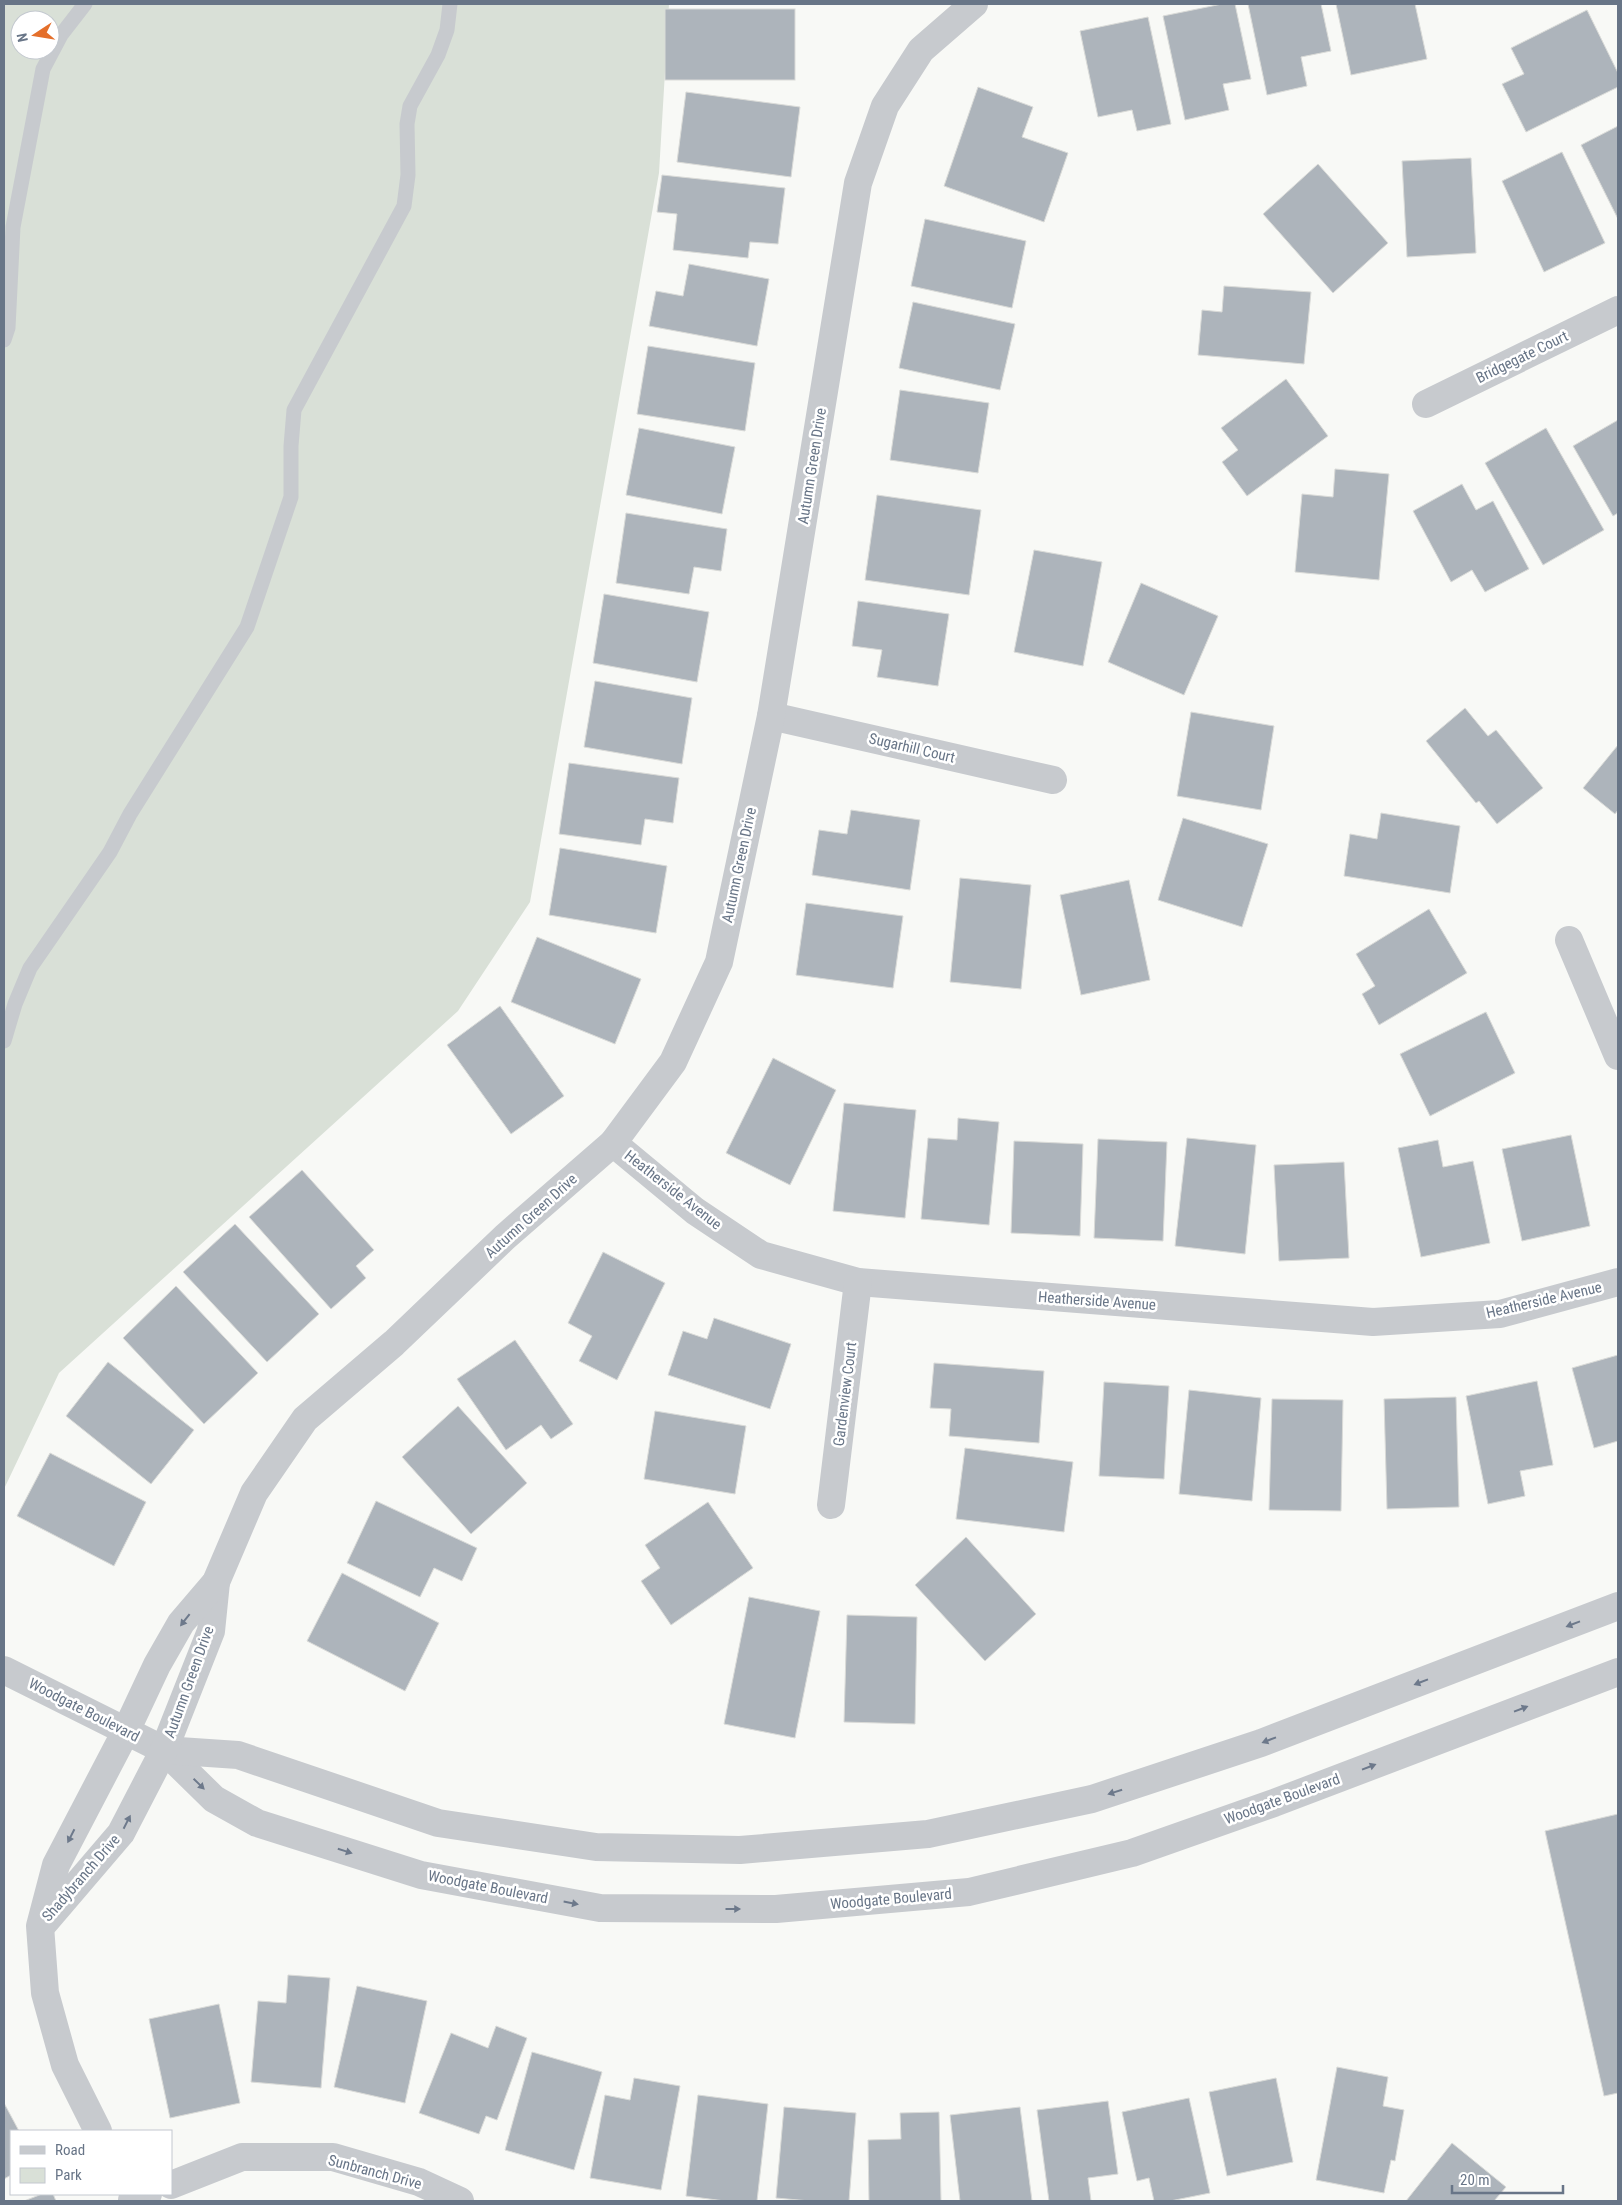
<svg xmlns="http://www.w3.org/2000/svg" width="1622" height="2205" font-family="'Roboto Condensed',sans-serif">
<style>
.green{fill:#d9e0d7;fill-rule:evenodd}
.building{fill:#adb4bb;stroke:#dadbd8}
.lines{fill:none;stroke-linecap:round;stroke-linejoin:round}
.service{stroke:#c7cace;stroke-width:15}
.minor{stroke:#c7cace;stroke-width:28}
.oneway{fill:#6d798b}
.labels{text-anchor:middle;stroke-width:5;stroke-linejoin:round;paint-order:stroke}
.street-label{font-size:15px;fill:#687587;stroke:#fff}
</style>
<rect width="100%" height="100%" fill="#f8f9f6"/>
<!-- green -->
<path class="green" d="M 4,4 L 669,4 L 659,173 L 530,902 L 458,1011 L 59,1373 L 4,1489 ZM 20,20 L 50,20 L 50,50 L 20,50 Z"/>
<!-- building -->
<g class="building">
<polygon points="1222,4 1235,4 1251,79 1223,84 1229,110 1185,120 1163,16"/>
<polygon points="1248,4 1321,4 1331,51 1301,57 1307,86 1267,95"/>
<polygon points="1336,4 1415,4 1427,59 1351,75"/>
<rect x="665" y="9" width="130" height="71"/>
<polygon points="1587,10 1618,73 1618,87 1526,132 1502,84 1524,74 1511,48"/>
<polygon points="1148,17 1171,124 1137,131 1132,110 1098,117 1080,31"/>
<polygon points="978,87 1033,107 1022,137 1068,153 1044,222 944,186"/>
<polygon points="686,92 800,107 791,177 677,162"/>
<polygon points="1618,126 1618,219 1581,145"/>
<polygon points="1562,152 1605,243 1544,272 1502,181"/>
<polygon points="1471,158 1476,253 1407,257 1402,161"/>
<polygon points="1318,164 1388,243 1333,293 1263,214"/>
<polygon points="662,175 785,188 778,244 750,242 748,258 673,250 677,214 657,212"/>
<polygon points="925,219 1026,241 1012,308 911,286"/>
<polygon points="689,264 769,279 757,346 649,326 656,291 683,296"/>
<polygon points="1224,286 1311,292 1304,364 1198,355 1202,310 1222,312"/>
<polygon points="913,302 1015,324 1000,390 899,368"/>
<polygon points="648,346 755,363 745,431 637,414"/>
<polygon points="1286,379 1328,436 1247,496 1222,462 1238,450 1221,428"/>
<polygon points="900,390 989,403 978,473 890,460"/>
<polygon points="1618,420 1618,513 1613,516 1573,446"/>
<polygon points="639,428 735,447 722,514 626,495"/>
<polygon points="1546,428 1604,530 1543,565 1485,463"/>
<polygon points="1335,469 1389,474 1379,580 1295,572 1302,494 1333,497"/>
<polygon points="1462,484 1476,510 1493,501 1529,569 1485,592 1472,570 1451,582 1413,511"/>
<polygon points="877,495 981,510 969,595 865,580"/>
<polygon points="626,513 727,529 721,571 694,567 689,594 616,583"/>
<polygon points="1034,550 1102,562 1083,666 1014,652"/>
<polygon points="1141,583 1218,616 1184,695 1108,662"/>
<polygon points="604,594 709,612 697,682 593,663"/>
<polygon points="858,601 949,614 938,686 877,677 882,650 852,646"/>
<polygon points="595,681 692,698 682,764 584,747"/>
<polygon points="1465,708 1488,736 1496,730 1543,788 1497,824 1479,801 1476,803 1426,741"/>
<polygon points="1191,712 1274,726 1261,810 1177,796"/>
<polygon points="1618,745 1618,810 1615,814 1583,788"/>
<polygon points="569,763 679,778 673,823 645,819 641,845 559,834"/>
<polygon points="851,810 920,820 910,890 812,875 819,830 847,834"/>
<polygon points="1381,813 1460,826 1450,893 1344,876 1350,834 1377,839"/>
<polygon points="1183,818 1268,844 1242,927 1158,900"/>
<polygon points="560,848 667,866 656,933 549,915"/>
<polygon points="960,878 1031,885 1021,989 950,982"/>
<polygon points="1129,880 1150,980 1081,995 1060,895"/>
<polygon points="806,903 903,916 893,988 796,975"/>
<polygon points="1429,909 1467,973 1379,1025 1362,994 1375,986 1356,954"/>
<polygon points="537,937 641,979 615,1044 511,1002"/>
<polygon points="500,1006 564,1096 511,1134 447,1045"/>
<polygon points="1486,1012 1515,1073 1430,1116 1400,1054"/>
<polygon points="773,1058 836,1090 790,1185 726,1153"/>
<polygon points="844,1103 916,1110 905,1218 833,1211"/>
<polygon points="958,1118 999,1122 989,1225 921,1219 928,1138 957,1140"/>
<polygon points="1571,1135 1590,1226 1522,1241 1502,1149"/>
<polygon points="1187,1138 1256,1145 1245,1254 1175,1246"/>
<polygon points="1098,1139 1167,1142 1163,1241 1094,1238"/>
<polygon points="1438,1140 1443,1167 1473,1161 1490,1243 1421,1257 1398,1148"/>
<polygon points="1014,1141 1083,1144 1080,1236 1011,1233"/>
<polygon points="1344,1162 1349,1258 1279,1261 1274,1165"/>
<polygon points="302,1170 374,1250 356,1266 366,1278 331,1309 249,1217"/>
<polygon points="235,1224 319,1314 267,1362 183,1272"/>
<polygon points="603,1252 665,1283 617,1380 579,1361 592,1336 568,1323"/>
<polygon points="176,1286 258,1373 204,1424 123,1338"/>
<polygon points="714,1318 791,1344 770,1409 668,1375 683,1331 707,1339"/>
<polygon points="515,1340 573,1424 551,1439 541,1425 506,1450 457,1379"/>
<polygon points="1618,1355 1618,1441 1594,1448 1572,1368"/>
<polygon points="108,1362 194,1430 151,1484 66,1416"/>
<polygon points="934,1363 1044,1371 1039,1443 949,1436 951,1409 930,1408"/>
<polygon points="1537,1381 1553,1465 1520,1471 1525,1496 1488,1504 1466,1396"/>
<polygon points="1104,1382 1169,1386 1164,1479 1099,1476"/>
<polygon points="1189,1390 1261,1398 1252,1501 1179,1494"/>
<polygon points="1456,1397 1459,1507 1387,1509 1384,1399"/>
<polygon points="1272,1399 1343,1400 1341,1511 1269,1510"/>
<polygon points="458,1406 527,1483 471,1534 402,1457"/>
<polygon points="655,1411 746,1426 735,1494 644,1479"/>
<polygon points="965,1448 1073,1462 1064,1532 956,1519"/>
<polygon points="50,1453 146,1502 114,1566 17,1516"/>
<polygon points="376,1501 477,1548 462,1581 434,1568 420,1597 347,1563"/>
<polygon points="708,1502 753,1568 671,1625 641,1581 660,1568 645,1545"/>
<polygon points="966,1537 1036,1614 985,1661 915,1585"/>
<polygon points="342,1573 439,1623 405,1691 307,1641"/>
<polygon points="749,1597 820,1611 795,1738 724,1724"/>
<polygon points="847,1615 917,1617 915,1724 844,1722"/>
<polygon points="1618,1814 1618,2093 1604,2096 1545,1831"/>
<polygon points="288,1975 330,1978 321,2088 251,2082 258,2001 286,2003"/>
<polygon points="357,1986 427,2001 405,2103 334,2087"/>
<polygon points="219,2004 240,2103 170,2118 149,2019"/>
<polygon points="496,2026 527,2038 497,2120 486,2116 479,2134 419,2113 451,2033 488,2048"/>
<polygon points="532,2052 602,2072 574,2170 505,2150"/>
<polygon points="1337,2067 1388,2077 1383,2106 1404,2110 1395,2161 1391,2160 1384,2193 1316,2180"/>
<polygon points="634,2078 680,2086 661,2190 590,2178 605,2095 630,2100"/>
<polygon points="1276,2078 1293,2162 1227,2176 1209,2092"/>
<polygon points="698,2095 768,2104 757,2201 725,2201 686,2196"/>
<polygon points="1189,2098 1210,2193 1170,2201 1154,2201 1149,2178 1137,2181 1122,2112"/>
<polygon points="1108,2101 1118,2174 1088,2178 1091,2201 1049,2201 1037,2110"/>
<polygon points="4,2103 19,2131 11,2131 11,2175 4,2179"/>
<polygon points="784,2107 856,2113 849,2201 810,2201 776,2198"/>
<polygon points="1020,2107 1032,2201 960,2201 950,2115"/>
<polygon points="939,2112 941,2201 869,2201 868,2140 901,2139 900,2113"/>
<polygon points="1452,2143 1506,2187 1494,2201 1406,2201"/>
<polygon points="42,2194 53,2194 56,2201 24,2201"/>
</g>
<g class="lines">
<!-- service -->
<g class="service">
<polyline points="4,340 8,328 13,227 43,69 61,35 85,4"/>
<polyline points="4,1041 15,1004 30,968 110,852 130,814 247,627 291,497 291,446 294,410 404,206 408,175 407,124 410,106 438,55 447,30 450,4"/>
</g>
<!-- minor -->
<g class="minor">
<polyline points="1426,404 1618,310"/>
<polyline points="771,716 1053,780"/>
<polyline points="1569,940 1618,1056"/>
<polyline points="613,1143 695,1211 761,1255 858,1282 1373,1322 1500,1314 1618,1282"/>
<polyline points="831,1505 858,1282"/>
<polyline points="4,1670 164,1750 214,1799 257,1823 421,1875 600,1908 776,1909 969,1892 1132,1853 1274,1803 1618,1672"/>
<polyline points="164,1750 238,1755 438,1823 596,1847 740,1850 928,1834 1092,1799 1261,1743 1618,1606"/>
<polyline points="45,1922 121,1833 164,1750 211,1631 216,1582"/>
<polyline points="98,2131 65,2065 45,1993 40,1926 56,1865 126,1731 157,1665 181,1623 216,1582 254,1493 305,1419 394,1343 505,1237 613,1143 673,1062 719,962 771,716 858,183 885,106 921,50 974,4"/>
<polyline points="171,2185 242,2157 333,2157 419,2182 460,2201"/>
<polyline points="132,2200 148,2194"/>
</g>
</g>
<!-- one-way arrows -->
<defs><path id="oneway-solid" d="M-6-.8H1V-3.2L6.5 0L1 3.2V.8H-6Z" transform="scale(1.25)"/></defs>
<g class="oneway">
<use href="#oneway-solid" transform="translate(185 1620) rotate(128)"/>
<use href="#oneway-solid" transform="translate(1573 1624) rotate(159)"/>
<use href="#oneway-solid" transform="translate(1421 1682) rotate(159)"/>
<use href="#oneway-solid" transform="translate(1521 1709) rotate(-21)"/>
<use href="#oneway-solid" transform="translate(1269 1740) rotate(159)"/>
<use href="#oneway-solid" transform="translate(1369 1767) rotate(-21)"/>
<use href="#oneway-solid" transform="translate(199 1784) rotate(44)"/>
<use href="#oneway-solid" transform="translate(1115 1792) rotate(162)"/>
<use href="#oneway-solid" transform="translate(127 1822) rotate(-63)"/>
<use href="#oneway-solid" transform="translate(71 1836) rotate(117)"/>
<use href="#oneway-solid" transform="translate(345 1851) rotate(17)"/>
<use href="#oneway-solid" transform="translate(571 1903) rotate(11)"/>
<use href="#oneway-solid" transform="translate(733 1909)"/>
</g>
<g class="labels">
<!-- street labels -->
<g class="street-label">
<text transform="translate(1522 357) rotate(-26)" y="5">Bridgegate Court</text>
<text transform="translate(812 466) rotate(-81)" y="5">Autumn Green Drive</text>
<text transform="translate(912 748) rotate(13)" y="5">Sugarhill Court</text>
<text transform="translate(739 865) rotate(-78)" y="5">Autumn Green Drive</text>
<text transform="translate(673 1190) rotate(38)" y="5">Heatherside Avenue</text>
<text transform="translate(531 1216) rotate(-42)" y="5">Autumn Green Drive</text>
<text transform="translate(1544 1300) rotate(-13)" y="5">Heatherside Avenue</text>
<text transform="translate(1097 1301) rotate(4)" y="5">Heatherside Avenue</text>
<text transform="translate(845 1394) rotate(-83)" y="5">Gardenview Court</text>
<text transform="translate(189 1682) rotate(-70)" y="5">Autumn Green Drive</text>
<text transform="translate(84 1710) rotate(27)" y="5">Woodgate Boulevard</text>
<text transform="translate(1282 1799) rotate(-20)" y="5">Woodgate Boulevard</text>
<text transform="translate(81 1878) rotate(-49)" y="5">Shadybranch Drive</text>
<text transform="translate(488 1887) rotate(11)" y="5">Woodgate Boulevard</text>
<text transform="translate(891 1899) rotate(-5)" y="5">Woodgate Boulevard</text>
<text transform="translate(375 2172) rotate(15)" y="5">Sunbranch Drive</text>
</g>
</g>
<!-- border -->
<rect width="1622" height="2205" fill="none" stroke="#687587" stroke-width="10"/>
<!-- legend -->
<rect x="10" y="2130" width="162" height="65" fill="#ffffff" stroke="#c3c8cf"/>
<rect x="20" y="2146" width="25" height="8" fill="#c7cace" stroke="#c3c8cf"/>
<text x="55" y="2155" font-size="15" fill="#687587">Road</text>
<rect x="20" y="2168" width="25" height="15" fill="#d9e0d7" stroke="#c3c8cf"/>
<text x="55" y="2180" font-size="15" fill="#687587">Park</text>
<!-- north arrow -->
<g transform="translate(35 35) rotate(258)"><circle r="24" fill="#ffffff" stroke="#c3c8cf"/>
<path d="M0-4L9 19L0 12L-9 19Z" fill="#e46f2b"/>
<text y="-8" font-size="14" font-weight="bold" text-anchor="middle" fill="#687587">N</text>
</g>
<!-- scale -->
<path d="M1452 2185v8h111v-8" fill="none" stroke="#687587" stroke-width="2.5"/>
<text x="1460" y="2185" font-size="15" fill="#687587" stroke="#ffffff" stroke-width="4" paint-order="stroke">20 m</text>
</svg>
